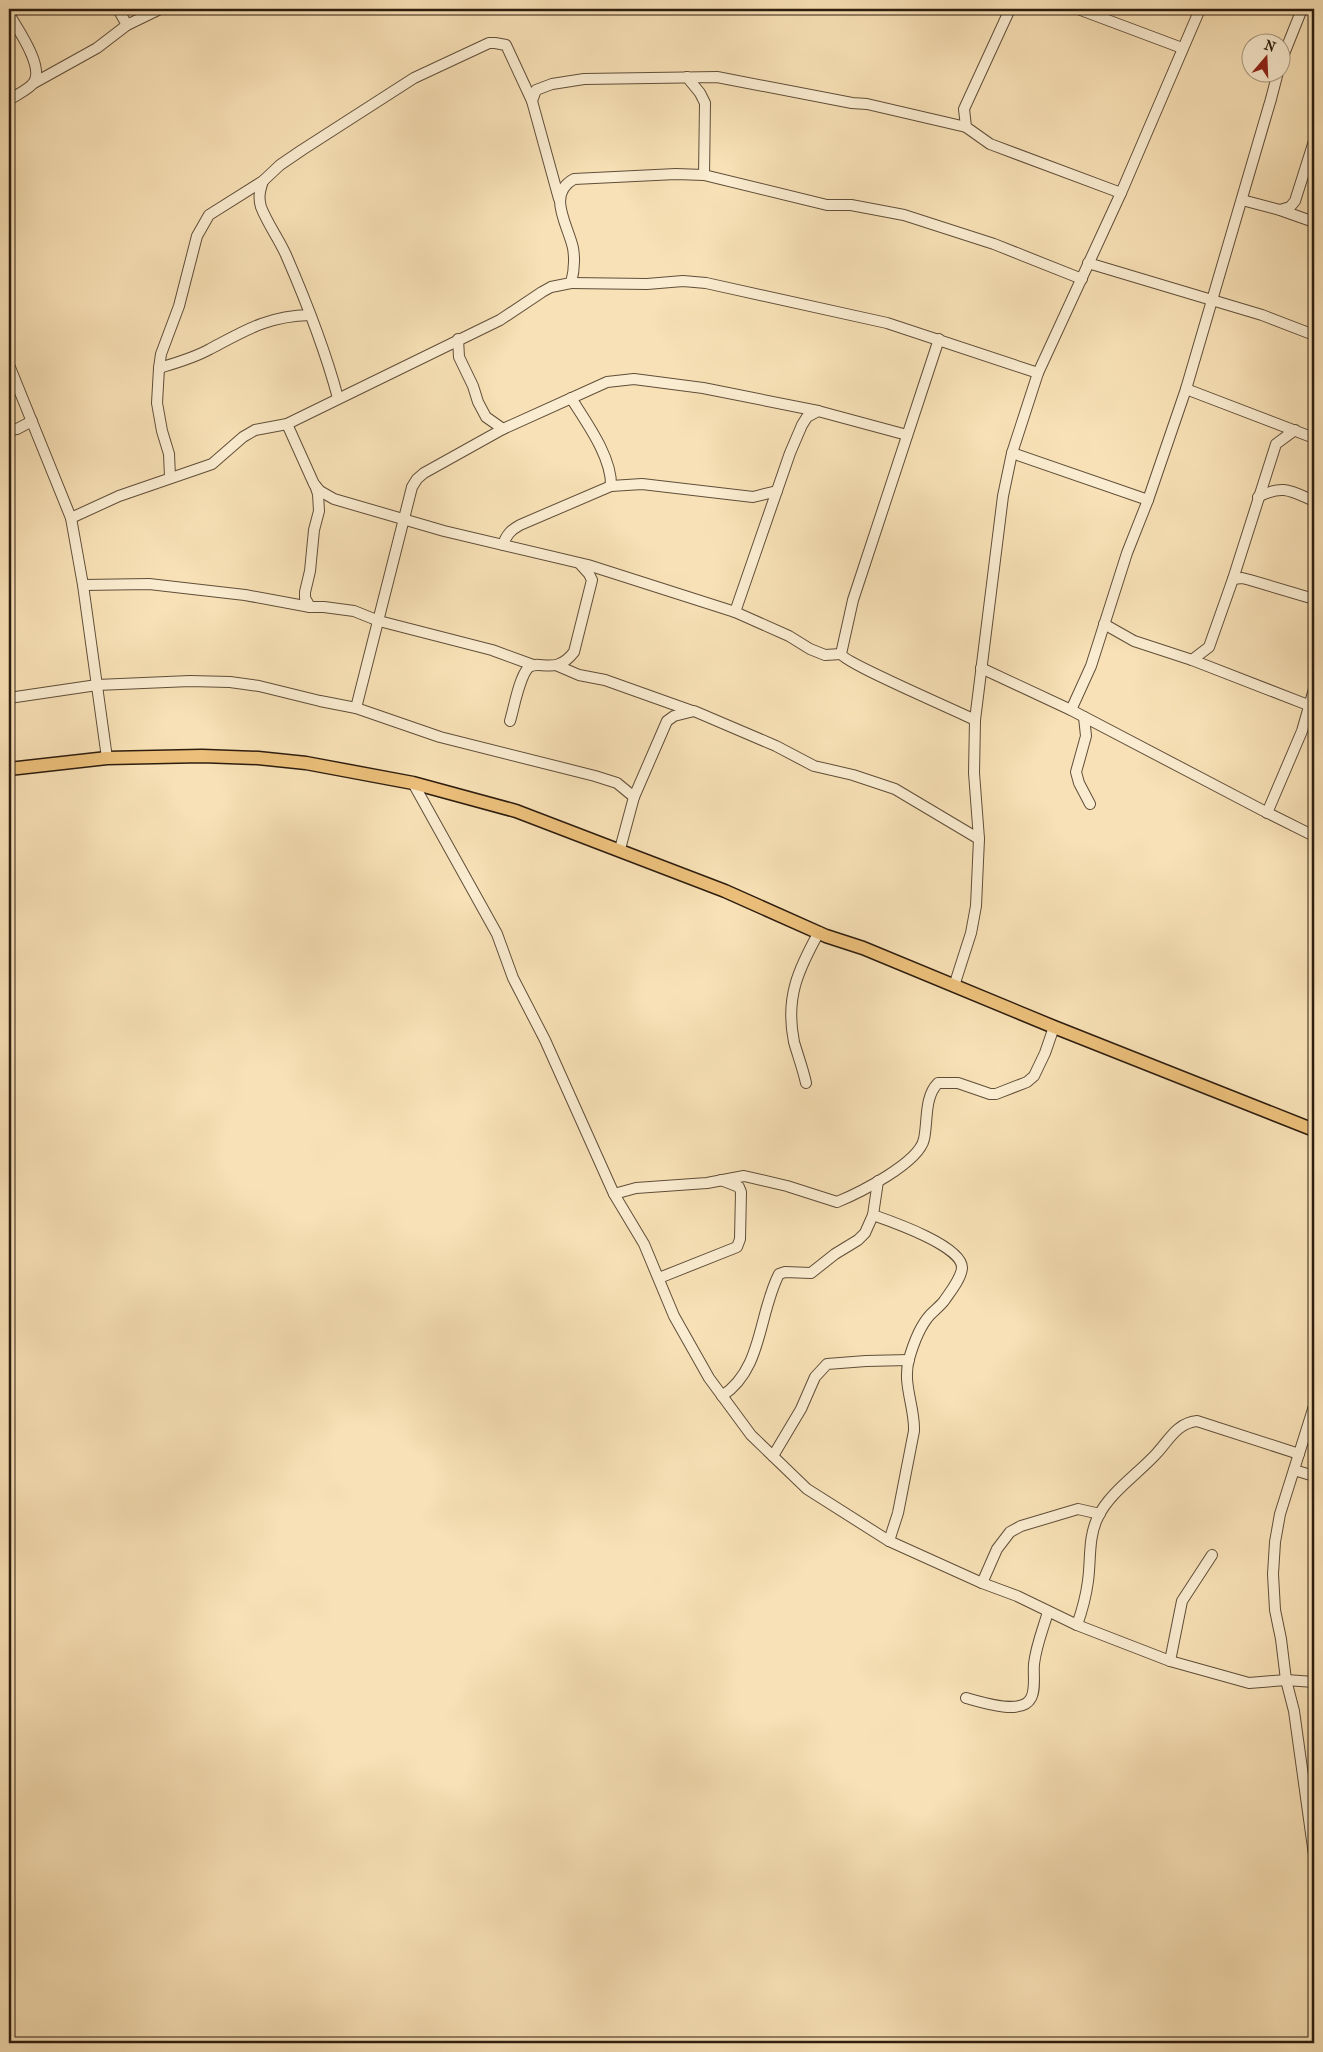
<svg xmlns="http://www.w3.org/2000/svg" width="1323" height="2052" font-family="'IM FELL French Canon',serif">
<style>
.lines{fill:none;stroke-linecap:round;stroke-linejoin:round}
.minor-casing{stroke:#604e39;stroke-width:12}
.major-casing{stroke:#2d1d0f;stroke-width:15}
.minor{stroke:#faecd0;stroke-width:10}
.major{stroke:#ecc07b;stroke-width:12}
</style>
<rect width="100%" height="100%" fill="#f8e1b6"/>
<filter id="stains"><feTurbulence type="fractalNoise" baseFrequency=".004" numOctaves="4"/><feColorMatrix values="0 0 0 0 .2 0 0 0 0 .09 0 0 0 0 .02 0 0 0 .5 -.17"/></filter>
<radialGradient id="worn" r=".72"><stop offset=".6" stop-color="#630" stop-opacity="0"/><stop offset="1" stop-color="#630" stop-opacity=".3"/></radialGradient>
<g class="lines">
<!-- minor casing -->
<g class="minor-casing">
<g id="minor">
<polyline points="118,9 127,25"/>
<polyline points="1010,9 964,109 966,127 990,144 1121,193"/>
<polyline points="1078,9 1182,48"/>
<polyline points="1311,9 1314,10"/>
<path d="M 9,14 C 17,28 44,66 34,82 C 30,89 16,95 9,100"/>
<polyline points="1280,64 1302,9"/>
<polyline points="687,77 700,93 705,103 704,175"/>
<polyline points="34,83 97,48 127,25 160,9"/>
<path d="M 263,181 C 260,190 258,197 261,207 C 267,223 279,239 286,255 C 306,301 325,349 338,398"/>
<polyline points="559,199 532,101 536,90 552,84 584,79 717,77 852,103 867,104 966,127"/>
<polyline points="1242,200 1280,210 1314,222"/>
<polyline points="1280,210 1290,207 1295,201 1314,141"/>
<polyline points="1088,263 1262,315 1314,335"/>
<polyline points="571,283 647,284 683,281 706,283 887,323 1038,373"/>
<polyline points="458,339 459,357 473,386 478,402 486,417 503,429 607,382 634,379 703,388 818,411"/>
<path d="M 939,339 L 853,600 L 841,654 C 845,663 957,711 975,720"/>
<polyline points="9,365 71,518 83,585 107,758"/>
<path d="M 159,368 C 176,363 194,358 210,349 C 246,330 268,316 310,315"/>
<polyline points="1186,389 1314,438"/>
<path d="M 571,398 C 586,422 612,457 611,486"/>
<polyline points="287,424 314,484 320,491 334,499 444,531 588,565 735,612 789,636 810,649 825,655 841,654"/>
<polyline points="9,430 17,429 32,421"/>
<polyline points="1012,453 1148,500"/>
<polyline points="170,477 169,454 162,431 157,403 159,368 161,354 179,306 197,236 209,215 263,181 280,165 302,150 414,78 489,43 495,43 506,45 532,101"/>
<polyline points="315,485 318,494 319,511 314,530 310,571 305,592 305,598 310,607 324,607 354,611 379,621 492,650 533,665"/>
<path d="M 1258,497 C 1283,484 1291,491 1314,501"/>
<path d="M 71,518 L 119,496 L 212,464 L 243,437 L 255,430 L 287,424 L 500,320 L 542,292 L 551,287 L 571,283 C 574,272 575,260 573,248 C 568,225 546,194 574,179 L 676,174 L 704,175 L 827,205 L 851,205 L 904,215 L 994,244 L 1082,279"/>
<path d="M 503,545 C 506,535 511,530 520,525 L 611,486 L 642,484 L 753,497 L 777,491"/>
<polyline points="1233,579 1242,578 1250,580 1314,599"/>
<polyline points="83,585 149,584 245,595 310,607"/>
<polyline points="735,612 790,453 802,425 807,417 818,411 907,435"/>
<polyline points="1104,624 1134,641 1192,660 1308,705"/>
<polyline points="1192,660 1209,647 1233,579 1276,444 1295,430"/>
<polyline points="558,666 579,675 605,680 692,711"/>
<polyline points="981,668 1071,710 1262,810 1314,836"/>
<polyline points="9,698 97,685 190,681 230,682 259,686 320,701 356,708 440,737 595,776 617,783 634,797"/>
<polyline points="356,708 412,487 417,479 424,473 503,429"/>
<polyline points="1071,710 1091,666 1127,553 1148,500 1186,389 1271,99 1278,72"/>
<polyline points="1084,717 1086,736 1076,772 1079,783 1090,804"/>
<path d="M 510,721 C 514,708 519,678 528,668 C 538,658 555,677 574,652 L 592,580 L 589,574 L 580,564"/>
<polyline points="413,783 497,934 513,978 545,1040 614,1194 644,1244 674,1316 709,1378 751,1435 807,1489 889,1541 982,1583 1017,1596 1077,1625 1170,1661 1249,1683 1286,1680 1314,1682"/>
<polyline points="1267,813 1302,731 1314,689"/>
<polyline points="620,849 634,797 667,721 674,716 694,711 776,746 814,766 853,775 895,789 979,839"/>
<polyline points="954,986 971,933 976,906 979,839 974,773 975,720 1003,496 1012,453 1038,373 1121,193 1200,9"/>
<path d="M 806,1083 C 803,1069 798,1056 794,1042 C 785,998 798,970 819,932"/>
<path d="M 614,1194 L 636,1188 L 707,1183 L 744,1176 L 787,1186 L 837,1202 C 859,1193 919,1163 924,1139 C 928,1121 924,1097 938,1083 L 958,1083 L 990,1094 L 996,1094 L 1027,1082 L 1034,1076 L 1045,1053 L 1054,1027"/>
<path d="M 873,1215 C 890,1221 963,1246 962,1268 C 961,1279 950,1292 944,1301 C 940,1306 935,1310 930,1315 C 920,1326 913,1345 909,1359 C 902,1384 915,1407 914,1431 L 898,1513 L 889,1541"/>
<polyline points="659,1278 737,1247 740,1239 741,1192 739,1187 721,1180"/>
<path d="M 722,1396 C 763,1369 758,1315 779,1274 L 785,1272 L 811,1273 L 835,1254 L 858,1240 L 865,1233 L 873,1215 L 878,1181"/>
<polyline points="1314,1406 1280,1514 1275,1542 1273,1574 1275,1610 1281,1639 1286,1680 1294,1711 1314,1855"/>
<polyline points="773,1456 801,1409 815,1377 827,1364 866,1361 909,1360"/>
<polyline points="1294,1470 1314,1476"/>
<polyline points="982,1583 997,1549 1010,1532 1021,1526 1078,1509 1100,1514"/>
<path d="M 1077,1625 C 1082,1611 1086,1596 1088,1581 C 1091,1559 1088,1537 1098,1517 C 1109,1493 1139,1473 1157,1453 C 1169,1440 1177,1423 1197,1421 L 1299,1454"/>
<polyline points="1170,1661 1182,1601 1212,1555"/>
<path d="M 966,1698 C 981,1702 1022,1716 1031,1698 C 1036,1689 1033,1674 1034,1664 C 1036,1646 1043,1629 1048,1612"/>
<polyline points="9,2039 10,2043"/>
</g>
</g>
<!-- major casing -->
<g class="major-casing">
<polyline id="major" points="9,769 107,758 202,756 258,758 306,763 413,783 516,811 725,891 826,936 863,948 1054,1027 1314,1130"/>
</g>
<!-- minor -->
<use href="#minor" class="minor"/>
<!-- major -->
<use href="#major" class="major"/>
</g>
<!-- margin -->
<rect width="1323" height="2052" fill="none" stroke="#f8e1b6" stroke-width="30"/>
<rect x="10" y="10" width="1303" height="2032" fill="none" stroke="#2d1d0f" stroke-width="2.5"/>
<rect x="15" y="15" width="1293" height="2022" fill="none" stroke="#2d1d0f"/>
<!-- north arrow -->
<g transform="translate(1266 58) rotate(19)"><circle r="24" fill="#faecd0" stroke="#a89983"/>
<path d="M0-4L9 19L0 12L-9 19Z" fill="#8f2418"/>
<text y="-8" font-size="14" font-weight="bold" text-anchor="middle" fill="#2d1d0f">N</text>
</g>
<rect width="100%" height="100%" filter="url(#stains)"/>
<rect width="100%" height="100%" fill="url(#worn)"/>
</svg>
